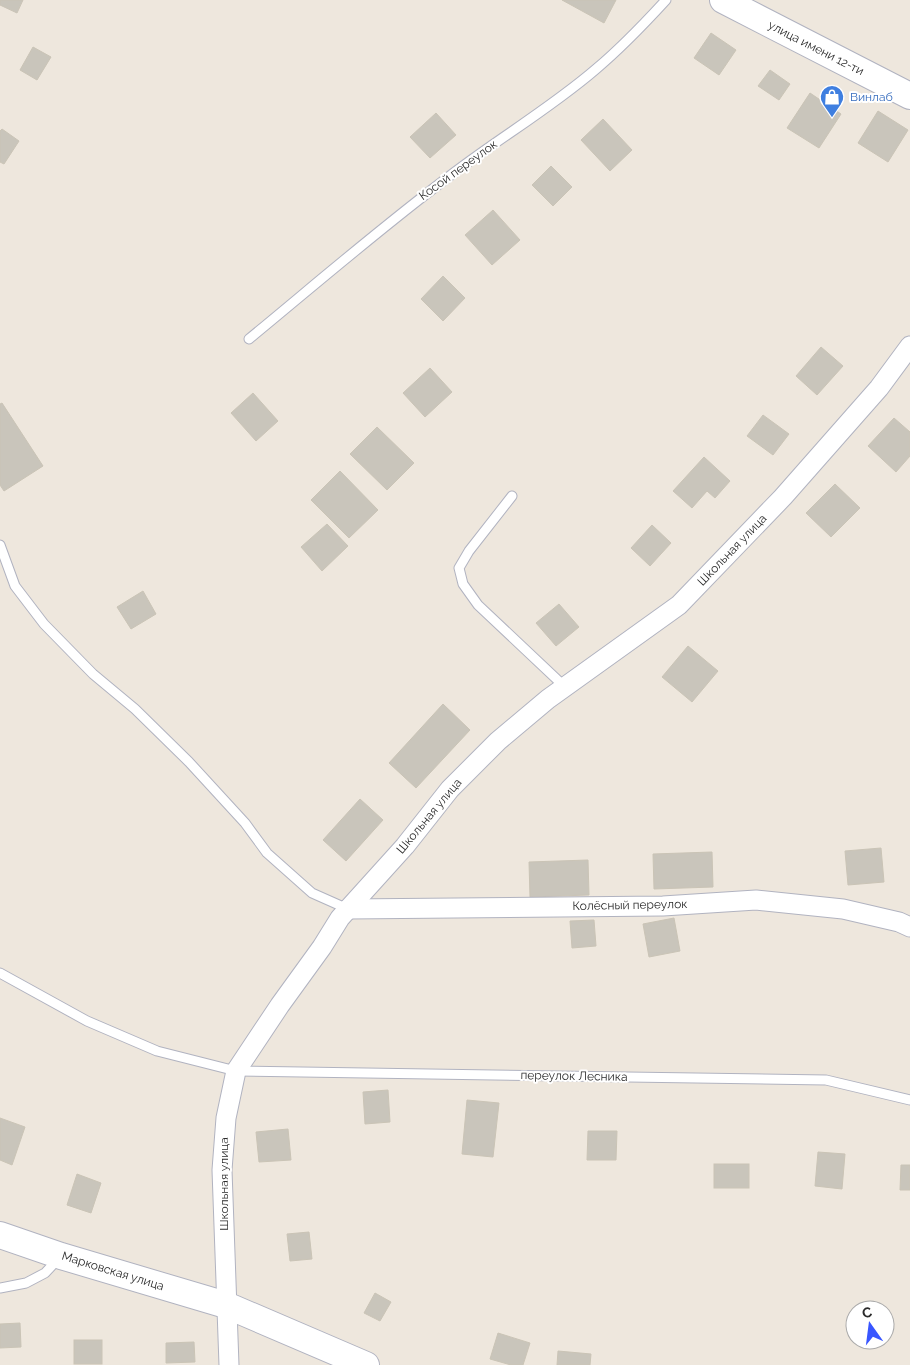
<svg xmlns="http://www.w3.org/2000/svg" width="910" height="1365" font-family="Raleway,sans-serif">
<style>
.building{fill:#c9c5bb;stroke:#cac4b6}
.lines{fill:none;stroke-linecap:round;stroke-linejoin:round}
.lane-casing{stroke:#b1b3c0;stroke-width:11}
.street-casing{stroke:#b1b3c0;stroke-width:21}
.secondary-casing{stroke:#b1b3c0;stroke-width:28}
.lane{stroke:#fff;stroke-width:9}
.street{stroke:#fff;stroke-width:19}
.secondary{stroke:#fff;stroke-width:26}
.labels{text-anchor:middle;stroke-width:4;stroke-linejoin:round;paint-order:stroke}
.street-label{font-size:12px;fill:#2b2b2b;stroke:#fff}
.shop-label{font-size:12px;fill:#366cbe;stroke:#fff;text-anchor:start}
</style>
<rect width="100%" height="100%" fill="#eee7dd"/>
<!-- building -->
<g class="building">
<polygon points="0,0 23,0 17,13 0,5"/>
<polygon points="562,0 616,0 604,23"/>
<polygon points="711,33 736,50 719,75 694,58"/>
<polygon points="33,47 51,57 37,80 20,70"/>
<polygon points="770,70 790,84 779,100 758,86"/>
<polygon points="810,93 841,114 819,148 787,128"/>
<polygon points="878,111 908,130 888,162 858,143"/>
<polygon points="436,113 456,135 430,158 410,137"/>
<polygon points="603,119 632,150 610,171 581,140"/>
<polygon points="2,129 19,141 4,164 0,162 0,131"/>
<polygon points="551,166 572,187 553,206 532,185"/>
<polygon points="493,210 520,240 492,265 465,235"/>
<polygon points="443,276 465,298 443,321 421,299"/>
<polygon points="821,347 843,366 817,395 796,376"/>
<polygon points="430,368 452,392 425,417 403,393"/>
<polygon points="253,393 278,421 256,441 231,413"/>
<polygon points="2,403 43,466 4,491 0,485 0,404"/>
<polygon points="763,415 789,434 773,455 747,436"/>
<polygon points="894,418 910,432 910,456 896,472 868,446"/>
<polygon points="377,427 414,463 387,490 350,454"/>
<polygon points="704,457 730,481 715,498 707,491 692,508 673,491"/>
<polygon points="340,471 378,510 349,538 311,500"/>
<polygon points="835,484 860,508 831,537 806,513"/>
<polygon points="327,524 348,546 322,571 301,547"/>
<polygon points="652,525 671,543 650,566 631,548"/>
<polygon points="143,591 156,614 131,629 117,607"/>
<polygon points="559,604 579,627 556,646 536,623"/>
<polygon points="688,646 718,671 692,702 662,677"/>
<polygon points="443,704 470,730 416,788 389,763"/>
<polygon points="360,799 383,820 346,861 323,840"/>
<polygon points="881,848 884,882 848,885 845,851"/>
<polygon points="712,852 713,887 654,889 653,854"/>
<polygon points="588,860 589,895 530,897 529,862"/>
<polygon points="674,918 680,951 649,957 643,924"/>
<polygon points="594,920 596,946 572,948 570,921"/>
<polygon points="388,1090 390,1122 365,1124 363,1092"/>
<polygon points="467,1100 499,1103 493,1157 462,1154"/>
<polygon points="0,1118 25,1127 12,1165 0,1160"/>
<polygon points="288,1129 291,1160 259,1162 256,1132"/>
<polygon points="588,1131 617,1131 616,1160 587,1160"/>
<polygon points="818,1152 845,1154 842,1189 815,1186"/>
<rect x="714" y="1164" width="35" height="24"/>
<polygon points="901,1165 910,1165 910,1190 900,1190"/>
<polygon points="77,1174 101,1183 91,1213 67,1205"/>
<polygon points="309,1232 312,1259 290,1261 287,1234"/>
<polygon points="375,1293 391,1302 380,1321 364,1313"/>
<polygon points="20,1323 21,1347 0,1348 0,1324"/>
<polygon points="498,1333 530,1343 523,1365 511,1365 490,1359"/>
<rect x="74" y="1340" width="28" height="24"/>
<polygon points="194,1342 195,1362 166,1363 166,1343"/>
<polygon points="558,1351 591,1354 590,1365 557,1365"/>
</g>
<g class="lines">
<!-- lane casing -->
<g class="lane-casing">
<g id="lane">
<path d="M 249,339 C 317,283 384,225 455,172 C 501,137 552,107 596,69 C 621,48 644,24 666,0"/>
<polyline points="512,496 469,551 459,568 463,584 478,605 565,687"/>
<polyline points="0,545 15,586 44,624 93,674 135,709 189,762 245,823 267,853 312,893 348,909"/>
<polyline points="0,973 87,1021 157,1051 236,1071 826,1080 910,1100"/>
<polyline points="0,1288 26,1283 45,1273 59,1258"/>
</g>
</g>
<!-- street casing -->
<g class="street-casing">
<g id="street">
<polyline points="348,909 663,906 756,900 843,909 899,922 910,927"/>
<polyline points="229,1365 222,1170 226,1118 236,1071 280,1005 322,947 340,918 405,846 450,789 498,741 548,699 679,605 783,497 879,388 910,346"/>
</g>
</g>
<!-- secondary casing -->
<g class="secondary-casing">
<g id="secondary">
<polyline points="723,0 910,96"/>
<polyline points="0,1235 61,1256 226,1305 366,1365"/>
</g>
</g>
<!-- lane -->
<use href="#lane" class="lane"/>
<!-- street -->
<use href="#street" class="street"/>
<!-- secondary -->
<use href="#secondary" class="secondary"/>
</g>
<!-- icons -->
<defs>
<g id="shop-pin" transform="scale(1.25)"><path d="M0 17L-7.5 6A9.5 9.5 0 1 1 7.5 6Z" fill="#3f7fe0" stroke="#fff"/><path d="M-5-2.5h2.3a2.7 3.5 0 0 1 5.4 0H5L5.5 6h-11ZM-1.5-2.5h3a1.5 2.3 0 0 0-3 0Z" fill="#fff"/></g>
</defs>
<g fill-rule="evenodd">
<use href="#shop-pin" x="832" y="97"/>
</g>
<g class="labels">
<!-- street labels -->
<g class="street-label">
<text transform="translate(816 48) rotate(27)" y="4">улица имени 12-ти</text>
<text transform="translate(458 170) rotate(-36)" y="4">Косой переулок</text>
<text transform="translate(732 550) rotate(-46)" y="4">Школьная улица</text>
<text transform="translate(429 816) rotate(-50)" y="4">Школьная улица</text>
<text transform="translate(630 905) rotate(-1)" y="4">Колёсный переулок</text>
<text transform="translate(574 1076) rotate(1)" y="4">переулок Лесника</text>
<text transform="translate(224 1184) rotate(-90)" y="4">Школьная улица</text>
<text transform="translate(113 1271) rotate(17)" y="4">Марковская улица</text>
</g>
<!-- shop labels -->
<g class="shop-label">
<text x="850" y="101">Винлаб</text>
</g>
</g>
<!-- north arrow -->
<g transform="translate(870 1325) rotate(346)"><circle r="24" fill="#ffffff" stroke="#aaaaaa"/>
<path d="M0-4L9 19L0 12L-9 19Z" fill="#3956ff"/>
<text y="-8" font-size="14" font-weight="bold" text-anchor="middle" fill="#2b2b2b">С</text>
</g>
</svg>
